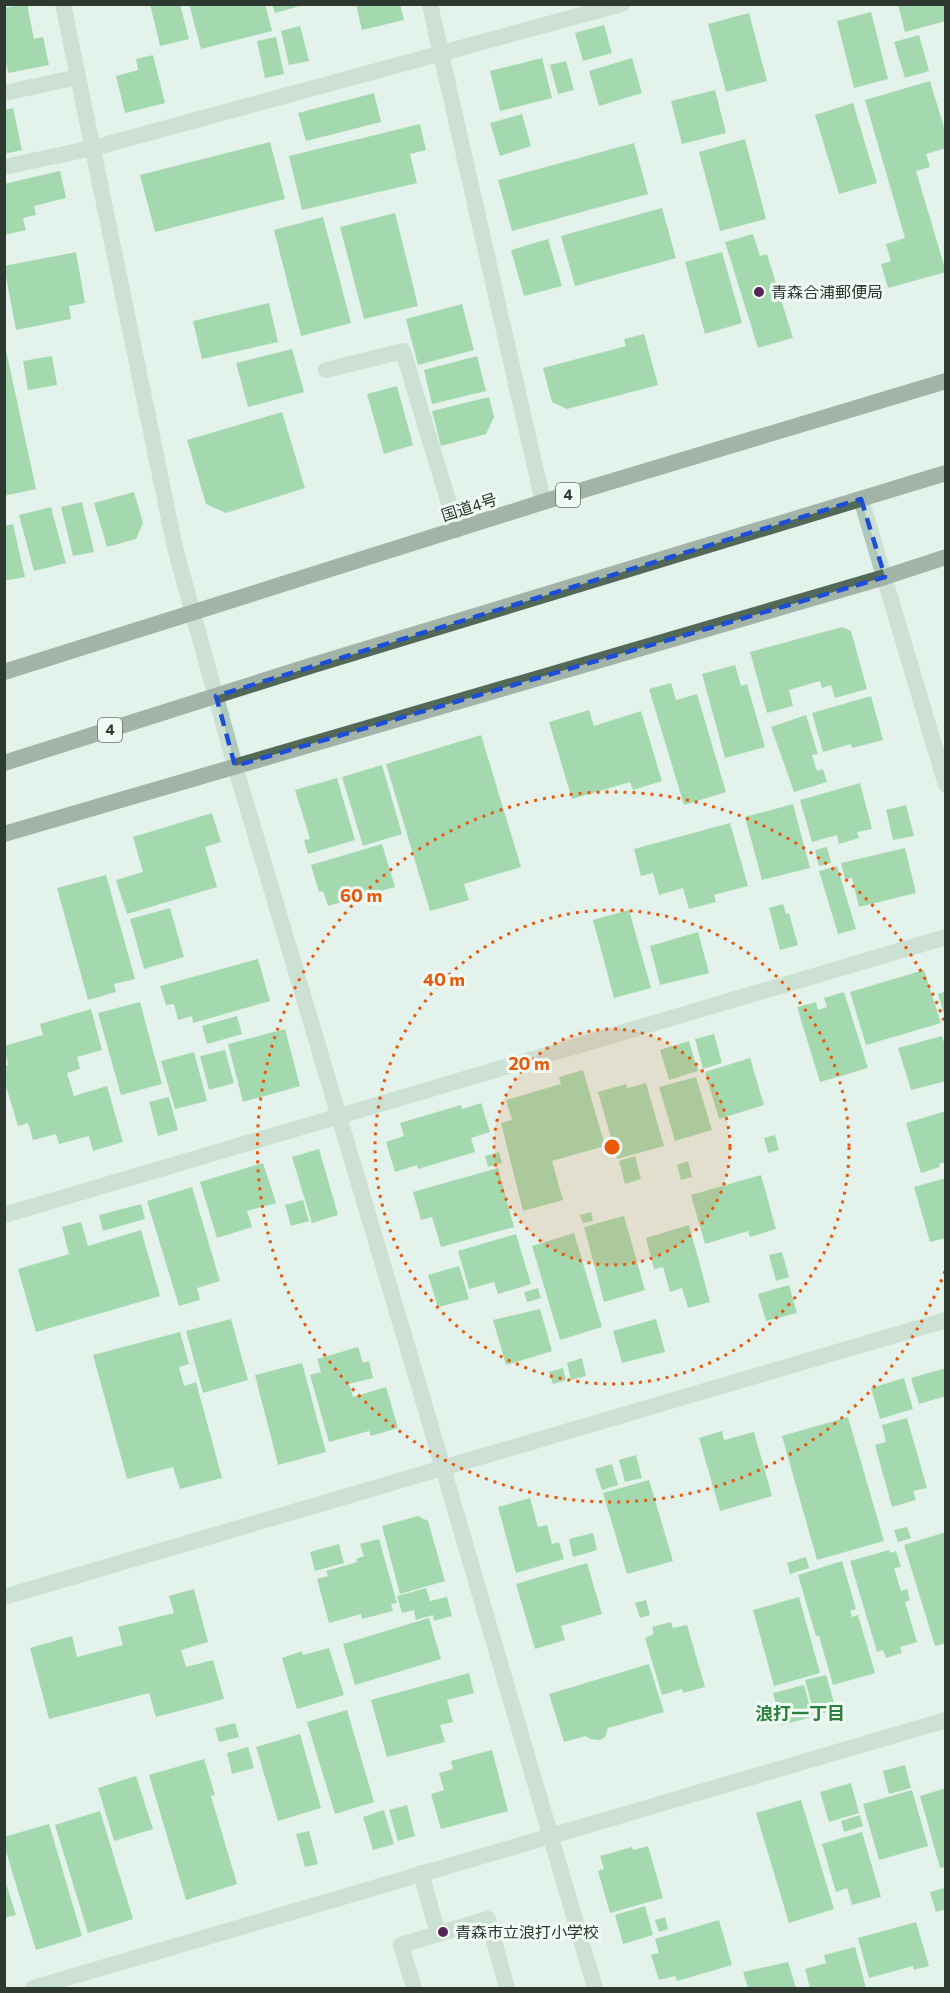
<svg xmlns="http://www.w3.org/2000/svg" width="950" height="1993" font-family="Commissioner,'Noto Sans JP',sans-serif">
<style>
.building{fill:#58bb6b}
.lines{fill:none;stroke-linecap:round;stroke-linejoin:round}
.service{stroke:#afc9ba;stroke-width:16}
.minor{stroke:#afc9ba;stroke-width:16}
.tertiary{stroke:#afc9ba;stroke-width:16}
.trunk{stroke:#526958;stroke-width:16}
.marked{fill:none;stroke:#1d4ed8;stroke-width:4.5;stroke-dasharray:12 8;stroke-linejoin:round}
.ring{fill:none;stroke:#e8590c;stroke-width:3;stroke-dasharray:3 6}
.poi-dot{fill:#572656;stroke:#effaf4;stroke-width:2}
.labels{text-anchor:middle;stroke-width:6;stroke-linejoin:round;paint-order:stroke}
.shield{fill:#effaf4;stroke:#67736b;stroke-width:1.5}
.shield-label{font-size:15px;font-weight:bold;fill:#2d3930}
.poi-label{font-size:16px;fill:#2d3930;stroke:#effaf4;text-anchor:start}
.street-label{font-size:16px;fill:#2d3930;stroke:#effaf4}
.neighbourhood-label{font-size:18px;font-weight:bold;fill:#2d803d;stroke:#effaf4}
.centre{fill:#e8590c;stroke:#effaf4;stroke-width:3}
.ring-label{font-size:18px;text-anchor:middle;font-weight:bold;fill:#e8590c;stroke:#effaf4;stroke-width:6;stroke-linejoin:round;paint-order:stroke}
</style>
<rect width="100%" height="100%" fill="#e3f2ea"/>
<!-- building -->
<g class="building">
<polygon points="22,4 27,4 34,39 43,37 49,65 8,73 4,54 4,8"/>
<polygon points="150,4 180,4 189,39 160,46"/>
<polygon points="189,4 265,4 272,31 201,49"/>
<polygon points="272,4 303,4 303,5 275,13"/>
<polygon points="356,4 400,4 404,20 362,30"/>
<polygon points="898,4 946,4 946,21 905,32"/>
<polygon points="871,12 888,79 854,88 837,21"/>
<polygon points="749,13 767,81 726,92 708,24"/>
<polygon points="604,25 612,53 583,61 575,33"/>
<polygon points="300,26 309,61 289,65 281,31"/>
<polygon points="919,35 929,71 905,78 894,42"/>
<polygon points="276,37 284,74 265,78 257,41"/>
<polygon points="153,55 165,103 125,113 116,76 138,70 136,59"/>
<polygon points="542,58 552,98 500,111 490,71"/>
<polygon points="632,58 642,93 599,106 589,71"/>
<polygon points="566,61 574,90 558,94 550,65"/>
<polygon points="930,81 946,134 946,148 926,154 930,167 916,171 946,272 888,288 881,264 891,261 886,244 905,238 865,100"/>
<polygon points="715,90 726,133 682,144 671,101"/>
<polygon points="374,93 381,122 306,141 298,113"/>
<polygon points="853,103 877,183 839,194 815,115"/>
<polygon points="13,108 22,150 4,154 4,110"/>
<polygon points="522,114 531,146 500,156 490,123"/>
<polygon points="420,124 426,150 410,154 417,183 302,210 289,156"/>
<polygon points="745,139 766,219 720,231 699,152"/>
<polygon points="270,142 285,199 155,232 140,175"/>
<polygon points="634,143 648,194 512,231 498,180"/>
<polygon points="60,171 66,198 34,206 36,215 23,218 26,230 4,235 4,184"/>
<polygon points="662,208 676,258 575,286 561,236"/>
<polygon points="395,213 418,306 364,319 340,227"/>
<polygon points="323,217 351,323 301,336 274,230"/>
<polygon points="753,234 760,256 767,254 793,338 758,348 725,242"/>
<polygon points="548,239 562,286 524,296 511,250"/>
<polygon points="76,252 85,303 69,306 71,319 16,330 4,266"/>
<polygon points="722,252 742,323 705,334 685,262"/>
<polygon points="269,303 278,342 202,359 193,321"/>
<polygon points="462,304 474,350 418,365 406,319"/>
<polygon points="644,334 658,385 567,409 552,402 543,368 626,346 624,339"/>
<polygon points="4,341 36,489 4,496"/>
<polygon points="292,349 304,392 248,407 236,363"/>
<polygon points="52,356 57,385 28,390 23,361"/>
<polygon points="477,356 486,391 432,404 424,370"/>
<polygon points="397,386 413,445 384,454 367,394"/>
<polygon points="489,397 494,417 486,434 441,446 432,411"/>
<polygon points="282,412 305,488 226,513 206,504 187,440"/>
<polygon points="134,492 143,523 136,539 107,547 94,503"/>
<polygon points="82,502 94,552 73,556 61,507"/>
<polygon points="51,507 66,563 34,571 19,515"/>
<polygon points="13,524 25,577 4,581 4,526"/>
<polygon points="842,627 851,631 867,689 835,698 831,685 822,688 820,681 789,690 793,706 767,713 750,652"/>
<polygon points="735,665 741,686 747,684 765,747 725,758 702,674"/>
<polygon points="671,683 676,700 697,694 726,792 684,805 649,689"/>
<polygon points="871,696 883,740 852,748 851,744 823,752 812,713"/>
<polygon points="589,710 594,726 641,711 662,781 633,790 630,782 572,799 549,722"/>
<polygon points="806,715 818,754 812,755 817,771 823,769 827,782 794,792 771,727"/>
<polygon points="481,735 521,867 464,884 469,900 430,911 386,764"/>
<polygon points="382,765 402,834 363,846 342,777"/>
<polygon points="337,778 355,840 308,854 304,840 310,839 295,790"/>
<polygon points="860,783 872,829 857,832 859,838 839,844 837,835 812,842 800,800"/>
<polygon points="793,804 810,868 762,880 745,817"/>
<polygon points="906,805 914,836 893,840 886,810"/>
<polygon points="212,813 221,842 205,847 217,887 127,914 116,880 143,872 133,837"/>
<polygon points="730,823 748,886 714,895 716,902 689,909 683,888 659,895 653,873 641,876 634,849"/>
<polygon points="382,844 395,887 328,906 323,891 319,892 311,865"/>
<polygon points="827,847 831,863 819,866 815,850"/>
<polygon points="905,848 916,893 859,907 852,878 845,879 841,863"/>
<polygon points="837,866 856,929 838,934 819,871"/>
<polygon points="106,875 135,979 114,984 116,992 88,1000 57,888"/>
<polygon points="783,904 786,914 789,913 798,945 780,950 769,908"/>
<polygon points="170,908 184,957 144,969 130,919"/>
<polygon points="629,910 651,988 614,998 593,920"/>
<polygon points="698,932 709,973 660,985 650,946"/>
<polygon points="258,959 270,1001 193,1023 192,1016 178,1020 174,1004 166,1005 160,986"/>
<polygon points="924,970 941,1023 866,1045 850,992"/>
<polygon points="946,991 946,1017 945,1017 938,994"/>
<polygon points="844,992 868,1068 820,1082 797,1007 816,1002 818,1010 827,1007 824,998"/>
<polygon points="140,1002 162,1084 121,1095 98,1013"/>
<polygon points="91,1009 102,1050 77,1057 80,1069 67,1073 74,1096 107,1086 123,1142 93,1151 89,1136 59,1144 56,1134 33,1140 28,1123 18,1126 4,1080 4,1066 8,1065 4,1046 43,1035 40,1024"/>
<polygon points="237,1016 242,1034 207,1044 202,1026"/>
<polygon points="285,1029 300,1086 243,1102 228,1044"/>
<polygon points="714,1034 722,1063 703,1069 695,1039"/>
<polygon points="942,1036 946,1049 946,1081 911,1090 898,1048"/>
<polygon points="689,1041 698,1071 669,1080 660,1050"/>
<polygon points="225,1050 234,1083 209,1090 200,1056"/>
<polygon points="194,1052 207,1101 175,1109 161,1061"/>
<polygon points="750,1058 764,1105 719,1119 705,1072"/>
<polygon points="583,1070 605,1146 552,1161 563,1200 523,1211 501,1123 512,1120 506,1100 561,1084 559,1077"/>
<polygon points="696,1077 712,1130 675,1141 659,1087"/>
<polygon points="646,1083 664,1146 617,1159 598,1092 626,1084 627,1088"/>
<polygon points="169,1097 178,1130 158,1136 149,1102"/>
<polygon points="481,1103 490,1132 471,1138 475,1152 418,1169 417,1165 395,1172 386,1142 404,1136 400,1123 461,1105 462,1109"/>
<polygon points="946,1111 946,1162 939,1164 940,1167 921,1173 906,1123"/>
<polygon points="775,1135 779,1150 768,1153 764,1138"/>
<polygon points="319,1149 338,1215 312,1223 292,1157"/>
<polygon points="499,1152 502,1163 488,1167 485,1156"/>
<polygon points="635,1156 641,1179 625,1184 619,1161"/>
<polygon points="688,1161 692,1177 681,1180 677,1165"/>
<polygon points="263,1163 276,1203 247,1211 252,1227 217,1238 200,1182"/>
<polygon points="498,1168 514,1227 441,1247 432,1217 421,1220 413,1192"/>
<polygon points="761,1175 776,1229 750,1237 748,1231 705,1244 691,1195"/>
<polygon points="946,1178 946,1238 930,1242 914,1187"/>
<polygon points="192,1187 220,1281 197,1288 200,1300 179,1306 147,1201"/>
<polygon points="303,1200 309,1221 291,1226 285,1205"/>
<polygon points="141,1204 145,1219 103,1231 99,1215"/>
<polygon points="591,1212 593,1221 583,1223 580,1215"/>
<polygon points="624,1216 645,1290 604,1302 584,1227"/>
<polygon points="81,1222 88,1246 141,1230 160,1296 36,1332 18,1269 69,1254 62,1227"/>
<polygon points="689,1225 710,1302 688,1308 682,1288 670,1292 663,1267 654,1269 646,1238"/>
<polygon points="574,1233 602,1327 560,1340 532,1246"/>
<polygon points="516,1234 531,1284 498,1294 494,1282 469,1289 458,1251"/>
<polygon points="782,1252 789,1277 776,1281 769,1255"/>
<polygon points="459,1266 469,1299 438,1307 428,1275"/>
<polygon points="789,1285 797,1313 766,1321 758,1294"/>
<polygon points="538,1288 541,1298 527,1302 524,1292"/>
<polygon points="540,1309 552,1351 506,1365 493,1320"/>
<polygon points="231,1319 248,1380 203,1393 186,1331"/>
<polygon points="656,1319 665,1352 622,1363 613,1331"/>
<polygon points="180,1332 189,1364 179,1367 184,1386 196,1382 222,1478 180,1489 173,1467 127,1479 93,1355"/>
<polygon points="358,1347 363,1363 369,1361 373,1378 349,1384 353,1397 386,1387 398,1428 371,1436 369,1431 329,1442 310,1375 321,1372 317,1359"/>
<polygon points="582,1358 586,1376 571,1380 567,1363"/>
<polygon points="302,1363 326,1452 278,1465 255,1375"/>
<polygon points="563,1368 566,1380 553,1384 549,1372"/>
<polygon points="946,1368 946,1396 919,1404 911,1378"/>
<polygon points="904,1378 913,1409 880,1419 871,1388"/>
<polygon points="848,1417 884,1541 817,1560 782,1436"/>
<polygon points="907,1418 927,1488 913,1491 916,1500 892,1507 875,1445 886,1442 882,1425"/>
<polygon points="722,1431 724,1440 754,1432 772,1496 720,1511 699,1438"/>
<polygon points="636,1455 642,1478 625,1482 619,1460"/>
<polygon points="612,1464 618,1485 602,1490 595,1469"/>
<polygon points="649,1480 673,1561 627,1574 603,1493"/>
<polygon points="530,1498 538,1527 547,1525 552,1544 559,1542 564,1559 516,1573 498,1507"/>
<polygon points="418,1516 428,1521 445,1581 400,1594 382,1526"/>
<polygon points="907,1527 911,1538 898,1542 894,1530"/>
<polygon points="946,1532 946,1643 935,1646 904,1545"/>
<polygon points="593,1533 597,1550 573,1557 569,1539"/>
<polygon points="379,1539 397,1603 391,1604 393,1611 362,1619 361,1614 329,1623 317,1579 328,1576 326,1571 357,1562 356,1559 364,1556 360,1544"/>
<polygon points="339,1544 344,1563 315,1571 310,1552"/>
<polygon points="889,1550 890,1553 896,1551 901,1567 894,1568 901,1591 907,1589 910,1600 905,1602 917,1642 900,1647 902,1653 886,1658 883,1650 877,1652 850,1561"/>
<polygon points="806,1557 809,1568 790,1574 787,1563"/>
<polygon points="842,1561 856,1609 850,1611 852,1617 858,1615 875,1673 833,1685 819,1636 816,1636 798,1575"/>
<polygon points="587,1563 602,1614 561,1626 565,1640 535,1649 516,1584"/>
<polygon points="426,1588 430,1601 447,1597 452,1616 434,1621 433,1615 416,1620 414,1610 402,1613 397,1596"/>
<polygon points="194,1589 208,1642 181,1650 186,1667 213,1660 224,1699 156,1717 149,1693 49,1719 30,1648 72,1636 77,1657 123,1645 118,1627 174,1613 169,1596"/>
<polygon points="799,1597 820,1673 774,1686 753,1610"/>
<polygon points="646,1600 650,1615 640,1618 635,1603"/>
<polygon points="429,1618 441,1659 355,1685 343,1644"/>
<polygon points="671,1622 673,1628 687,1625 705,1687 683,1693 682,1689 662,1695 645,1638 654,1634 652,1627"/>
<polygon points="329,1648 344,1695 297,1709 282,1658 302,1651 303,1655"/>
<polygon points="649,1664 664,1712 608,1728 605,1737 600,1740 590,1739 586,1736 564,1742 549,1694"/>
<polygon points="469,1673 474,1693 447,1700 453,1722 440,1725 445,1742 387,1757 371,1700"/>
<polygon points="826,1675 836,1709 815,1716 805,1680"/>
<polygon points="804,1685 813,1717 781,1725 773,1693"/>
<polygon points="347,1710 374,1802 335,1814 307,1722"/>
<polygon points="235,1723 239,1737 219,1742 215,1728"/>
<polygon points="300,1734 321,1808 278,1821 256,1747"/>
<polygon points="248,1747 254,1768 232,1774 227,1753"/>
<polygon points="492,1750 508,1811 441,1829 431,1794 444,1790 439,1773 453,1769 451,1761"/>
<polygon points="204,1759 215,1795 211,1796 237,1884 186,1900 149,1775"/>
<polygon points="905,1765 911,1788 889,1794 883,1771"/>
<polygon points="136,1776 153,1829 114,1841 98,1788"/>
<polygon points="851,1783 859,1813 829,1822 820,1792"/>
<polygon points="946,1788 946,1867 940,1868 920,1796"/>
<polygon points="912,1790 928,1846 879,1860 863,1804"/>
<polygon points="801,1800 834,1909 789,1923 756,1813"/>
<polygon points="407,1805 415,1836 398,1841 389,1810"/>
<polygon points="384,1810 394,1844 373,1850 363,1817"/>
<polygon points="100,1811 133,1919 88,1933 55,1825"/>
<polygon points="860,1815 863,1826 844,1832 841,1821"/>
<polygon points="49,1824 82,1936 36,1950 4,1845 4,1837"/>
<polygon points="309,1831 318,1864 305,1867 296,1834"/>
<polygon points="862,1832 881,1897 852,1905 847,1888 836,1892 822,1844"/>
<polygon points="648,1846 663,1898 610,1913 598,1871 604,1869 600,1856 632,1847 633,1850"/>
<polygon points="4,1877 16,1915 4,1918"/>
<polygon points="944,1888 946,1909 936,1912 930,1892"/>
<polygon points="645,1906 653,1935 623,1944 615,1915"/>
<polygon points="665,1917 668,1929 659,1932 655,1920"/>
<polygon points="719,1920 732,1965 677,1981 675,1976 659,1980 651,1955 659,1953 655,1939"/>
<polygon points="916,1922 929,1966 914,1970 913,1966 869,1978 858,1938"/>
<polygon points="855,1947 866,1988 810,1988 805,1969 826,1963 824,1955"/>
<polygon points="788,1962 796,1988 748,1988 743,1972"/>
</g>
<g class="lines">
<!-- service -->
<g class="service">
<polyline points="430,4 441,54"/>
<polyline points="4,167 93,148"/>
<polyline points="326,370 403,351 457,530"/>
<polyline points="421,1873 438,1934"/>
<polyline points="414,1988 401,1945 488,1919 507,1988"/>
</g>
<!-- minor -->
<g class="minor">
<polyline points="441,54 543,502"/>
<polyline points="4,93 78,77"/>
<polyline points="93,148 622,4"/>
</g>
<!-- tertiary -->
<g class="tertiary">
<polyline points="63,4 175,548 235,766 419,1386 595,1988"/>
<polyline points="861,499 946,785"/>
<polyline points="4,1215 946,937"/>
<polyline points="4,1597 946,1320"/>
<polyline points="33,1988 946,1720"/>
</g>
<!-- trunk -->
<g class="trunk">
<polyline points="4,672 543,502 946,381"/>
<polyline points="4,763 310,666 946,473"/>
<polyline points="4,834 885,577 946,557"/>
</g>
</g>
<!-- marked area -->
<path d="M0 0H950V1993H0ZM 861,499 L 885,577 L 235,766 L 216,696 Z" fill="#e3f2ea" fill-opacity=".55" fill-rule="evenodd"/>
<path class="marked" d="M 861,499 L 885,577 L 235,766 L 216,696 Z"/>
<!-- distance rings -->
<circle cx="612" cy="1147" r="118" fill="#e8590c" fill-opacity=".12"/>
<g class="ring">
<circle cx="612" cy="1147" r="118"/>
<circle cx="612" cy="1147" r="237"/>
<path d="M945 1271A355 355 0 1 1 945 1023"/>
</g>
<!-- markers -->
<g class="poi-dot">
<circle cx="759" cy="292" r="6"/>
<circle cx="443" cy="1932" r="6"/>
</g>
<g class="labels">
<!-- shield labels -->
<g class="shield">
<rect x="556" y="483" width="24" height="24" rx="4.5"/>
<rect x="98" y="718" width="24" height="24" rx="4.5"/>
</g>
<g class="shield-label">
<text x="568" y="500">4</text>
<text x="110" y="735">4</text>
</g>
<!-- poi labels -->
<g class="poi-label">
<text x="771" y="298">青森合浦郵便局</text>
<text x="455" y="1938">青森市立浪打小学校</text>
</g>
<!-- street labels -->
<g class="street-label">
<text transform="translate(469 507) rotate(-18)" y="6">国道4号</text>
</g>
<!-- neighbourhood labels -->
<g class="neighbourhood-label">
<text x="800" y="1720">浪打一丁目</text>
</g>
</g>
<circle cx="612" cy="1147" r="9" class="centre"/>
<g class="ring-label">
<text x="361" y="902">60 m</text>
<text x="444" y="986">40 m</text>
<text x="529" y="1070">20 m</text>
</g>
<!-- border -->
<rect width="950" height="1993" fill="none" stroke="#2d3930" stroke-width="12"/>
</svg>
